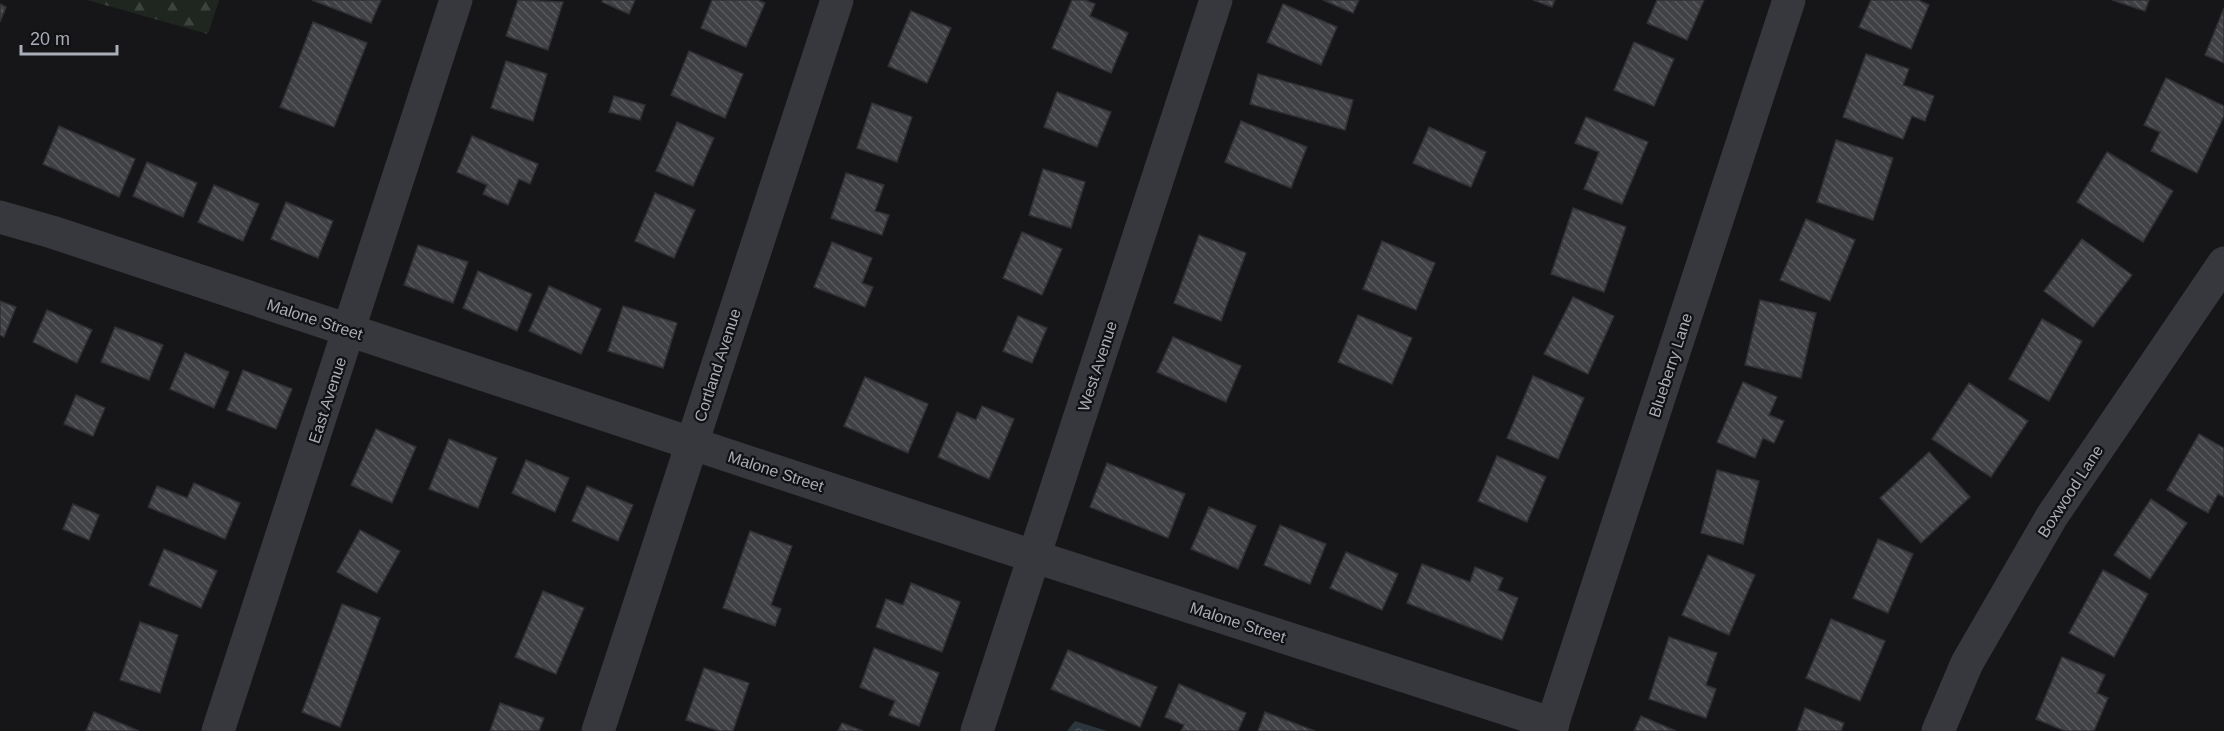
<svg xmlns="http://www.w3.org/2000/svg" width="2224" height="731" font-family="Arial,sans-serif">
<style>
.forest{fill:url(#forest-firs)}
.water{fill:url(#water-ripples)}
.building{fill:url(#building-back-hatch);stroke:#303034;stroke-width:1.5}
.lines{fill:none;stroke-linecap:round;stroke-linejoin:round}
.minor{stroke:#37383d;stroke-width:33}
.labels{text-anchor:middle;stroke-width:4.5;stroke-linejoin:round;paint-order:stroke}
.street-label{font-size:16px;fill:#a8adb8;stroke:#111113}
</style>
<defs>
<pattern id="forest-firs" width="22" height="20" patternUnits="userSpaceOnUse" patternTransform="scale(1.5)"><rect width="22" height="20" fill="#1e261f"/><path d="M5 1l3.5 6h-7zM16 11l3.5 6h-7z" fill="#3c433d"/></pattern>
<pattern id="water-ripples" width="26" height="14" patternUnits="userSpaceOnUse" patternTransform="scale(1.5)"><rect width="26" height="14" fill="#2c353c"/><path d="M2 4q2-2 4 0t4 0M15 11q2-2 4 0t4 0" fill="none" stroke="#485056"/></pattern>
<pattern id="building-back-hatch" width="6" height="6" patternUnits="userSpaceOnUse" patternTransform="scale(1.5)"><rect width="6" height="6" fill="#404145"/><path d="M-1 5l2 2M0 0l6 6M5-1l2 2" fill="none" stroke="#595a5e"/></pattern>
</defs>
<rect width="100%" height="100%" fill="#161618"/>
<!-- forest -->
<polygon class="forest" points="87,0 219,0 208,34"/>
<!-- water -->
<polygon class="water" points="1075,721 1107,731 1067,731"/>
<!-- building -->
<g class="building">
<polygon points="312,0 381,0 371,23"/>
<polygon points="518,0 563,2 548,50 506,36"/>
<polygon points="603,0 635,0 629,14 602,2"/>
<polygon points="712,0 757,0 765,3 746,47 701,28"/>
<polygon points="1072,0 1085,0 1095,4 1090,16 1128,33 1111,73 1052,48"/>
<polygon points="1323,0 1359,0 1353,13"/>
<polygon points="1533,0 1555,0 1552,7"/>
<polygon points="1657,0 1704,0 1687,40 1647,23"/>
<polygon points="1871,0 1918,0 1929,5 1911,49 1859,27"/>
<polygon points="2112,0 2149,0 2145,11"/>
<polygon points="0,4 6,7 0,22"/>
<polygon points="1283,4 1337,27 1321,65 1267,42"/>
<polygon points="2224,8 2224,63 2205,55"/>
<polygon points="911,11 951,28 927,83 888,66"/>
<polygon points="313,22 367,43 334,127 280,107"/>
<polygon points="1634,42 1674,59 1654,106 1614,90"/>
<polygon points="689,51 743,74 725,118 671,95"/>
<polygon points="1866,54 1909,69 1903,85 1934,96 1925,121 1912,116 1903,139 1843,117"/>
<polygon points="506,61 547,74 533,121 491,108"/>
<polygon points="1258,74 1353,100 1345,130 1250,104"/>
<polygon points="2166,78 2224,106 2224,116 2197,173 2151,151 2160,132 2144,125"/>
<polygon points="1057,92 1111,112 1097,147 1044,127"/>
<polygon points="614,96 645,105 640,120 609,112"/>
<polygon points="872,103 912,117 897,162 857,148"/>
<polygon points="1586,117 1648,142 1622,204 1584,189 1599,152 1575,143"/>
<polygon points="1241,121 1307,147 1291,188 1225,162"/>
<polygon points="677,122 714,138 693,186 656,171"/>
<polygon points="59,126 135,159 119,197 43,164"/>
<polygon points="1429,127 1486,152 1471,187 1413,163"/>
<polygon points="472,136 538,164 530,184 519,179 508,205 483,194 487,185 457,172"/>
<polygon points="1836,140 1893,158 1873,220 1817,202"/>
<polygon points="2107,152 2173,191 2143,242 2077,202"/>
<polygon points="147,162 197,183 183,217 133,196"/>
<polygon points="1043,169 1085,182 1071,228 1029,215"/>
<polygon points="846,173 884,185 875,211 889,215 882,235 831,218"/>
<polygon points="214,185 259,204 243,241 198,222"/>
<polygon points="655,193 695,210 674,258 635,241"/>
<polygon points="286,202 333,221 318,258 271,239"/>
<polygon points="1573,208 1626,227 1604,292 1551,274"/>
<polygon points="1806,219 1855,240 1830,301 1780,280"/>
<polygon points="1022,232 1062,249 1042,295 1003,278"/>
<polygon points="1199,235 1246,253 1221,321 1174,303"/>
<polygon points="2082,239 2132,275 2093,327 2044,291"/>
<polygon points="1382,241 1435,263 1416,310 1363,289"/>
<polygon points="832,242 872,258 862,283 873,287 865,307 814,287"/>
<polygon points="418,245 468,262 453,303 404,285"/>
<polygon points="478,271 532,294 517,331 463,308"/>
<polygon points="549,286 601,309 581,354 529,331"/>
<polygon points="1573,297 1614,316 1588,374 1544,354"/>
<polygon points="1760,300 1816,313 1801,378 1745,365"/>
<polygon points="0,301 16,307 4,337 0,335"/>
<polygon points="623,306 677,323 663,368 608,351"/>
<polygon points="47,310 92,330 77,363 33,342"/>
<polygon points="1358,315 1412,338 1392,384 1338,362"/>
<polygon points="1018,316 1047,328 1032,363 1003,351"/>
<polygon points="2042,319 2082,341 2049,401 2009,379"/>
<polygon points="115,327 163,345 149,380 101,362"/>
<polygon points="1173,337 1241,366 1226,402 1157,372"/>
<polygon points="185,353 229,372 214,408 170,389"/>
<polygon points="243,370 292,389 276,429 227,410"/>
<polygon points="1533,376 1584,398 1558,459 1507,438"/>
<polygon points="865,377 928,404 908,453 844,426"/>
<polygon points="1743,382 1777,397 1769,415 1784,421 1774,443 1763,438 1755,458 1717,442"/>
<polygon points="1969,383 2028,421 1991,477 1932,439"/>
<polygon points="76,395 105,408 93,436 64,424"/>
<polygon points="982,406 1014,419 989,479 938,457 957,412 976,420"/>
<polygon points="376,429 416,447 392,503 351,485"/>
<polygon points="2199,434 2224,448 2224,497 2218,494 2208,513 2167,490"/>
<polygon points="449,439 497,458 478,508 429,489"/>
<polygon points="1929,452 1970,497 1921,543 1880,498"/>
<polygon points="1497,456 1546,477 1527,522 1478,501"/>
<polygon points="526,460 569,478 555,512 512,493"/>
<polygon points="1107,463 1185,494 1168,538 1090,507"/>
<polygon points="1717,470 1759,481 1743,544 1701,533"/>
<polygon points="194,483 240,503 225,539 148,507 157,486 187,498"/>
<polygon points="587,486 633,505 618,541 572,521"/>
<polygon points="2151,499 2187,523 2150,579 2114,555"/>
<polygon points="73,504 99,515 89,540 63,529"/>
<polygon points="1209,507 1256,526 1238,569 1191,549"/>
<polygon points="1280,525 1326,544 1310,584 1264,565"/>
<polygon points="360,530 400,551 377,593 337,572"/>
<polygon points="750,531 792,546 771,605 781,609 775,626 723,608"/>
<polygon points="1878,539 1913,554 1888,613 1853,598"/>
<polygon points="164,549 217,571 201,608 149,585"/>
<polygon points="1346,552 1398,574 1382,610 1330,588"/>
<polygon points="1708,555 1755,575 1729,635 1682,615"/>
<polygon points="1422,564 1470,582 1475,567 1503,578 1498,590 1518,598 1502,640 1407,603"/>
<polygon points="2103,570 2148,594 2114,657 2069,633"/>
<polygon points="911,583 960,602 942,652 876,627 886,599 903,605"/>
<polygon points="543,591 584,608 556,674 515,657"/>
<polygon points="342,604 380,618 340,727 302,712"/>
<polygon points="1831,619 1885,641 1860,701 1806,678"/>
<polygon points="140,622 178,635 160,693 120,680"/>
<polygon points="1669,637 1717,653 1706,685 1716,689 1706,718 1649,699"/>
<polygon points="874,648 939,673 919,726 889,715 895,701 860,687"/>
<polygon points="1068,650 1157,687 1140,727 1051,689"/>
<polygon points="2062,657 2105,675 2097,693 2108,698 2094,731 2065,731 2036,719"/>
<polygon points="704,668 749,683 733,731 719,731 686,720"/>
<polygon points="1179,684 1246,713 1238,731 1181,731 1184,725 1165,717"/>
<polygon points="500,703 544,718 539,731 490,731"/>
<polygon points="1805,708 1844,723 1841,731 1797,731"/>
<polygon points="94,712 139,731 86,731"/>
<polygon points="1265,712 1315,731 1258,731"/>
<polygon points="1641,716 1676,731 1634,731"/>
<polygon points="842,723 863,731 838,731"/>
</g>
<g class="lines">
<!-- minor -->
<g class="minor">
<polyline points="0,217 52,232 1005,547 1553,724"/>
<polyline points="218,731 456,0"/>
<polyline points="598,731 837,0"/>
<polyline points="977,731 1216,0"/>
<polyline points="1550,731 1789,0"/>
<polyline points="1938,731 1967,663 2052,516 2224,263"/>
</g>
</g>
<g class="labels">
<!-- street labels -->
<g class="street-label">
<text transform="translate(315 319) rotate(18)" y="6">Malone Street</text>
<text transform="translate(717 365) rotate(-72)" y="6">Cortland Avenue</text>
<text transform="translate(1670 365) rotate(-72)" y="6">Blueberry Lane</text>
<text transform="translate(1097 366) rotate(-72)" y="6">West Avenue</text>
<text transform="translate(327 400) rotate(-72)" y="6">East Avenue</text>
<text transform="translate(776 471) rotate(18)" y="6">Malone Street</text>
<text transform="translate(2070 491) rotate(-57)" y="6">Boxwood Lane</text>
<text transform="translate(1238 622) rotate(18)" y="6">Malone Street</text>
</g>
</g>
<!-- scale -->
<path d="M21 45v9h96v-9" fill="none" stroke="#a8adb8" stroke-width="3"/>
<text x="30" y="45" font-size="18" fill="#a8adb8" stroke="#111113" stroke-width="4.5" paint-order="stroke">20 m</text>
</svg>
